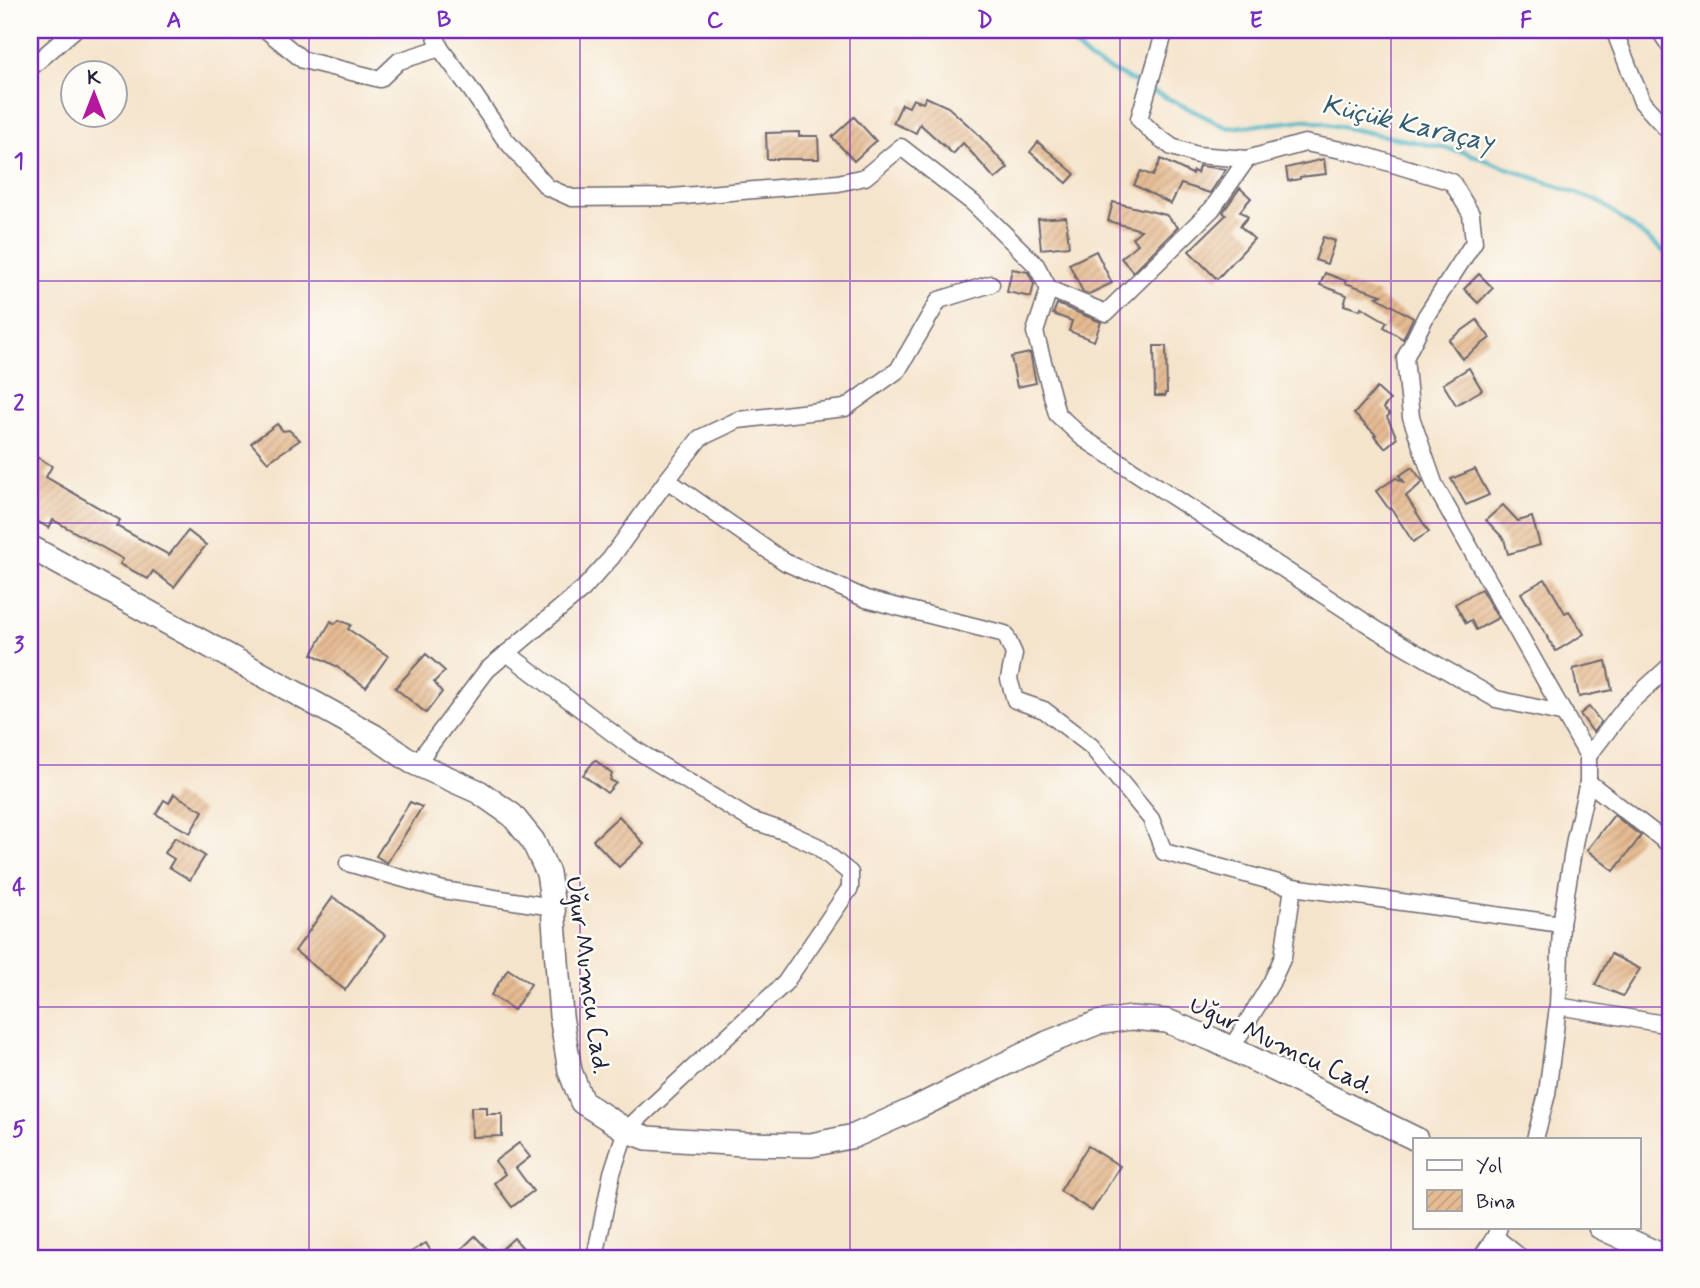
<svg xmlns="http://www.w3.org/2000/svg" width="1700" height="1288" font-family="Mynerve,sans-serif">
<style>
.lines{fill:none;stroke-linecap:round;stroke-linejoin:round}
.stream{stroke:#47b3c3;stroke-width:4.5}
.building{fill:url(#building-hatch)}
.street-casing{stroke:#6c666e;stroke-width:19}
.secondary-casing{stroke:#6c666e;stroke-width:26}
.street{stroke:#fff;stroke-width:16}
.secondary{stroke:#fff;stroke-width:23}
.grid{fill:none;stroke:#7b2cbf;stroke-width:2;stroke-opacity:0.55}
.labels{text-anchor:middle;stroke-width:5;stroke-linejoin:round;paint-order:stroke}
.street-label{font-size:26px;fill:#22223b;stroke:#fdfcf7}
.water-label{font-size:28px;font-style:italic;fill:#315c71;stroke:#fdfcf7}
.neatline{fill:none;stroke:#7b2cbf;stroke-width:2.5}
.grid-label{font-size:23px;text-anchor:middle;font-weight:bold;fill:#7b2cbf}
</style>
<defs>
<pattern id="building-hatch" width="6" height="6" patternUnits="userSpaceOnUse" patternTransform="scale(1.75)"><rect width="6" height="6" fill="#e5bb92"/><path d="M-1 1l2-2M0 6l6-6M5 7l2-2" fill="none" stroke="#c4a07f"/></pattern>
</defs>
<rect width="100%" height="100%" fill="#fdfcf7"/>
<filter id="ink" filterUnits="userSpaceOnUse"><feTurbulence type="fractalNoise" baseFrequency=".0143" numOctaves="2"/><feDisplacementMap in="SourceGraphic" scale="14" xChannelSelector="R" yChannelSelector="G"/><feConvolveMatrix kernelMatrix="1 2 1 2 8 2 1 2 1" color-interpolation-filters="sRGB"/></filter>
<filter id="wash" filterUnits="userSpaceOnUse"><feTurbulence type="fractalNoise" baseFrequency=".00686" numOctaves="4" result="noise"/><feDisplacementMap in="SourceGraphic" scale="28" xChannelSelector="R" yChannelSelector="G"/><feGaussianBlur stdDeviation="1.57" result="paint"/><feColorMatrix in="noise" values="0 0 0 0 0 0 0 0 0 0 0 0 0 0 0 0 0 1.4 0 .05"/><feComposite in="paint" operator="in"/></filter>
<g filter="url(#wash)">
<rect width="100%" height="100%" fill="#f5e4cc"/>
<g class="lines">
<!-- stream -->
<polyline class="stream" points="1056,30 1092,61 1228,128 1307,120 1464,152 1600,202 1670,256"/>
</g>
<g id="blocks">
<!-- building -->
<g class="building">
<polygon points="926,97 948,107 976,132 1008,168 995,179 963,143 953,154 920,124 916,133 893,123 902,104 909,107 913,99 923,103"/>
<polygon points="854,117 876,141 854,161 832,137"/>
<polygon points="799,132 799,136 818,136 819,159 767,159 766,133"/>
<polygon points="1038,142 1075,174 1067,183 1030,152"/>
<polygon points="1161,159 1192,174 1193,171 1197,173 1199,166 1226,169 1210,193 1181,184 1171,204 1134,185 1141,171 1153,176"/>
<polygon points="1324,159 1326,174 1300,177 1300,179 1288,181 1286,168"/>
<polygon points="1240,188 1251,198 1240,211 1248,217 1240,226 1254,239 1217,279 1189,251 1226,215 1223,212"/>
<polygon points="1113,202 1166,215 1178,227 1133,272 1121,258 1138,244 1132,238 1141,230 1108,221"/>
<polygon points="1066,217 1069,246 1041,249 1038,219"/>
<polygon points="1323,237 1335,241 1327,264 1315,260"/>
<polygon points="1096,251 1112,283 1089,294 1083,292 1069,264"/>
<polygon points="1012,269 1028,272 1034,284 1031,297 1007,292"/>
<polygon points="1325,273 1346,281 1345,283 1382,295 1377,297 1413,318 1403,339 1384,327 1387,322 1361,307 1360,310 1344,305 1347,295 1320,285"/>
<polygon points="1479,274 1493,288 1478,303 1464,289"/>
<polygon points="1057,304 1101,322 1094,341 1069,331 1072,321 1053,314"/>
<polygon points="1477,320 1490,338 1462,359 1449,340"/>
<polygon points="1154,346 1166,346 1167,393 1165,393 1165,396 1155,396"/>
<polygon points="1030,353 1036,383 1017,387 1011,357"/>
<polygon points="1469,368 1482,390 1456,405 1443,384"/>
<polygon points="1377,388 1390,400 1383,408 1390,414 1387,417 1397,438 1385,448 1374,436 1376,435 1354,414"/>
<polygon points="277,424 283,431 289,430 300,440 268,462 251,443"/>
<polygon points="30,453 52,466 46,477 120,520 116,526 169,555 188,531 206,545 174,587 153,571 148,579 120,564 123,559 53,520 49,528 30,517"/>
<polygon points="1412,467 1423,482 1406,496 1429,532 1413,542 1391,508 1389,509 1376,491 1396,478 1405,483 1399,476"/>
<polygon points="1475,469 1489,495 1466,505 1451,479"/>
<polygon points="1503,505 1518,521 1532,517 1540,545 1508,554 1504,539 1486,520"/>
<polygon points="1545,579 1565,613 1569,611 1584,634 1556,651 1521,593"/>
<polygon points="1481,589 1498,618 1476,630 1471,620 1466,623 1455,604"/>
<polygon points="339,620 351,625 348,629 388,656 366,687 334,665 312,654 331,621 335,624"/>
<polygon points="426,654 445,671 434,682 442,692 426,713 395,688"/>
<polygon points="1606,661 1612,690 1579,697 1573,669"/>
<polygon points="1589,707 1601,722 1593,732 1580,714"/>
<polygon points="595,760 612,774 610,780 616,783 607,793 583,775"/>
<polygon points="174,794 203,811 190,833 156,814 164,800 169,803"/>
<polygon points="410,802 422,807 387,863 376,856"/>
<polygon points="1614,815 1641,836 1614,871 1587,850"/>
<polygon points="619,816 644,844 619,867 593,840"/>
<polygon points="175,837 205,856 190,880 169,867 174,859 165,853"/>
<polygon points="333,897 385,935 345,990 295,951"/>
<polygon points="1611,954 1640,969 1623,996 1595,985"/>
<polygon points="508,969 531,984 514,1010 491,995"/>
<polygon points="471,1107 487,1107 487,1114 502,1114 502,1136 472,1137"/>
<polygon points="519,1143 530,1157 516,1168 533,1191 512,1207 494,1183 505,1174 495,1161"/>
<polygon points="1088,1146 1120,1166 1092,1211 1060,1191"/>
<polygon points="475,1236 494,1256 514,1238 532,1258 452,1258"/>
<polygon points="426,1243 435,1258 401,1258"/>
</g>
</g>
</g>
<g filter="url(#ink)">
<use href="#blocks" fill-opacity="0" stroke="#6c666e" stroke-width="2"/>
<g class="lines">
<!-- street casing -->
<g class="street-casing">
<g id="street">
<polyline points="266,30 303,60 380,79 399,61 440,48 434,30"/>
<polyline points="1165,30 1139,119 1153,133 1172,147 1197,155 1247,159 1305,143 1357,153 1452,182 1471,214 1474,242 1426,316 1405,358 1411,417 1435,486 1588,756 1588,782 1575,839 1561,924 1558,1006 1547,1094 1535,1139"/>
<polyline points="1614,30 1642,102 1670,133"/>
<polyline points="1659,30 1670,46"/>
<polyline points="440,48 471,90 504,138 547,187 572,198 672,197 838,183 865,177 901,147 973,203 1036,265 1049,289 1106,313 1212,209 1247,159"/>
<polyline points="30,68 74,30"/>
<polyline points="1049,289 1035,332 1057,414 1083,438 1377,630 1496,699 1565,714"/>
<polyline points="667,480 785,562 866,599 1005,634 1014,654 1009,679 1015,700 1044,710 1091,746 1151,819 1164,852 1293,887 1561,924"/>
<polyline points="507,653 631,747 751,820 789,833 817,846 850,873 850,888 785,983 626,1130 612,1173 595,1258"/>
<polyline points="1588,756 1628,704 1670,666"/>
<polyline points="416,764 487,670 583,589 611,558 667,480 700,438 738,420 845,408 898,370 939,300 991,284"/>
<polyline points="1588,782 1670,845"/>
<polyline points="348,863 443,890 553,907"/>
<polyline points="1558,1006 1670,1025"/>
<polyline points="1231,1049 1271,983 1283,957 1293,887"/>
<polyline points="1495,1237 1521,1258"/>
<polyline points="1481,1258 1495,1237 1499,1227"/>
</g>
</g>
<!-- secondary casing -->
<g class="secondary-casing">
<g id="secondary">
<polyline points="30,547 374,736 412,762 479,792 512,815 533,841 548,873 553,907 561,1016 570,1071 582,1102 626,1130 647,1138 744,1144 811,1145 854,1136 916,1108 1047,1043 1097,1023 1131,1018 1167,1021 1214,1040 1416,1139"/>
<polyline points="1600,1227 1667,1258"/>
</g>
</g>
<!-- street -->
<use href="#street" class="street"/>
<!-- secondary -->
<use href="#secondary" class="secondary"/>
</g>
</g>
<!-- grid -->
<path class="grid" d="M 309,30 L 309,1258M 580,30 L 580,1258M 850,30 L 850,1258M 1120,30 L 1120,1258M 1391,30 L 1391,1258M 30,281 L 1670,281M 30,523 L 1670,523M 30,765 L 1670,765M 30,1007 L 1670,1007"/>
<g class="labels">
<!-- street labels -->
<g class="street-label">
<text transform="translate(589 975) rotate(82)" y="9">Uğur Mumcu Cad.</text>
<text transform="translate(1282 1044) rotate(25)" y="9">Uğur Mumcu Cad.</text>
</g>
<!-- water labels -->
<g class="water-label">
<text transform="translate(1408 122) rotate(13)" y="10">Küçük Karaçay</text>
</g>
</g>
<!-- margin -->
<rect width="1700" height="1288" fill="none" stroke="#fdfcf7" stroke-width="77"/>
<!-- legend -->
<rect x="1413" y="1138" width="228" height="91" fill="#fdfcf7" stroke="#a5a5ac" stroke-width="2"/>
<rect x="1427" y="1160" width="35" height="10" fill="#ffffff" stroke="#a5a5ac" stroke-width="2"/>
<text x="1476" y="1172" font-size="21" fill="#22223b">Yol</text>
<rect x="1427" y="1190" width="35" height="21" fill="url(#building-hatch)" stroke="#a5a5ac" stroke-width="2"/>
<text x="1476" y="1208" font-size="21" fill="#22223b">Bina</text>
<!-- north arrow -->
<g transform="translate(94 94)"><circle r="33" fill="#fdfcf7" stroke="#a5a5ac" stroke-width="2"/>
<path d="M0-5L12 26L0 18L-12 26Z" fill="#b5179e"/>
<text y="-10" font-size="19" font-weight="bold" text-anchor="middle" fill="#22223b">K</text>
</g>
<rect x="38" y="38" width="1624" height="1212" class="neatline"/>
<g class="grid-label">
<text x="174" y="27">A</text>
<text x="444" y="27">B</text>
<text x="715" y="27">C</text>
<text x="985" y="27">D</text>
<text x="1256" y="27">E</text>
<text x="1526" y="27">F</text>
<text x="19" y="168">1</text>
<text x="19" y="410">2</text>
<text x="19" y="652">3</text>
<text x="19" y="894">4</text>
<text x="19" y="1136">5</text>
</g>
</svg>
